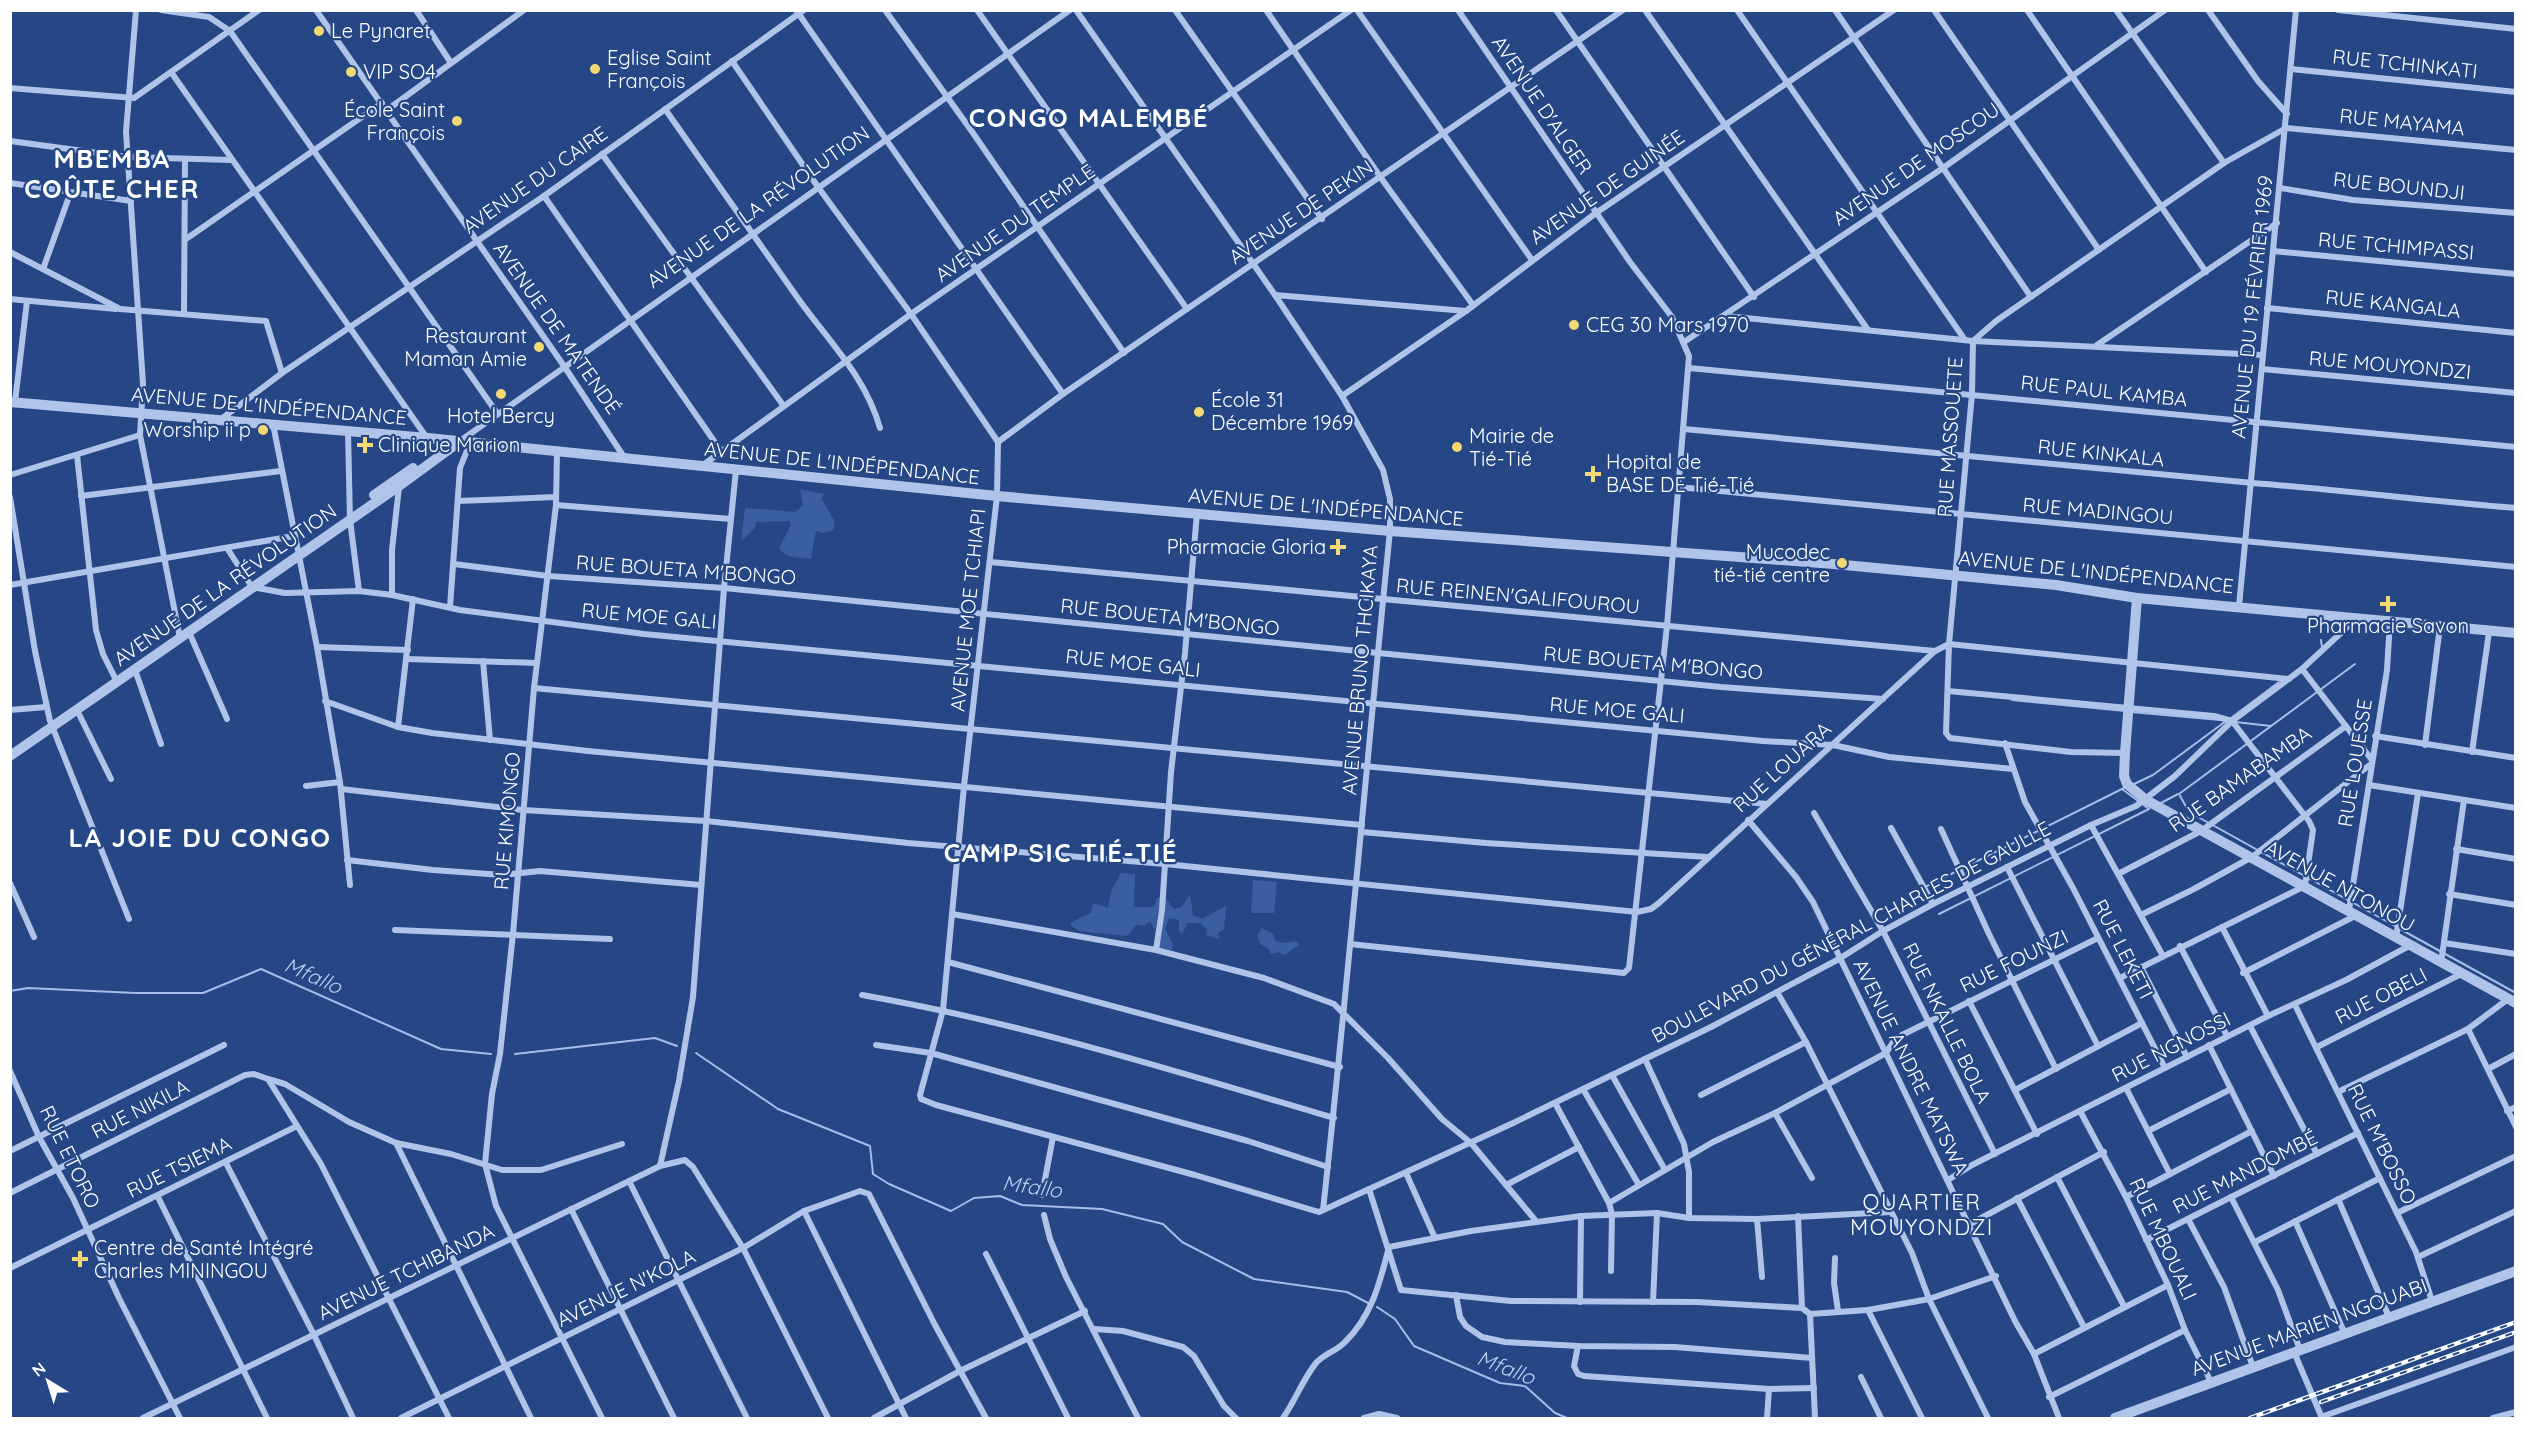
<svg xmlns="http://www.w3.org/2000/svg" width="2526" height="1429" font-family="Quicksand,sans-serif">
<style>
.green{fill:#395fa2}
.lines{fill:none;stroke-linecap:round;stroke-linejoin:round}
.stream{stroke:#a4bee9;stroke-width:2}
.minor{stroke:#afc4e8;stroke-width:6}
.tertiary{stroke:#afc4e8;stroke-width:10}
.rail-casing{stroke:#fff;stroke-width:4.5}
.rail{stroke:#254786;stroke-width:2;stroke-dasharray:7;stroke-linecap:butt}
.poi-dot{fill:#f2d974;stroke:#254786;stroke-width:2}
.labels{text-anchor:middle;stroke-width:4.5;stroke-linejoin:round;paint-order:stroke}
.poi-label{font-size:20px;fill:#fff;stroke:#254786;text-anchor:start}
.street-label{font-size:20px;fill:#fff;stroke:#254786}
.water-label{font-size:21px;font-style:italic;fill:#bbcef0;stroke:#254786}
.quarter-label{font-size:22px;letter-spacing:1.5px;fill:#fff;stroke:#254786}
.district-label{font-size:26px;font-weight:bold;letter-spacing:1.5px;fill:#fff;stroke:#254786}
</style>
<rect width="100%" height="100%" fill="#254786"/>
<!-- green -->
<g class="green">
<path d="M 800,489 L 824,494 L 821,498 L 835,522 L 833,530 L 824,533 L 816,531 L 811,559 C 798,557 787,560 779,548 L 791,525 L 790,521 L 757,522 L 754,529 L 741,541 L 745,508 L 795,512 L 803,505 Z"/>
<polygon points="1121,873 1135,874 1134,907 1154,907 1157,898 1161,897 1155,930 1150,921 1144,926 1136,925 1127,936 1079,931 1070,925 1072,922 1091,913 1093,903 1108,908 1111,891"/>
<polygon points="1253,880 1277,882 1274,913 1251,913"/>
<polygon points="1190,895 1193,915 1202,919 1226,906 1224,929 1217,934 1220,939 1206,935 1207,929 1200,923 1188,923 1182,934 1179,931 1179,920 1169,918 1165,928 1173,945 1172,950 1158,949 1165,898 1174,909 1181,907"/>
<polygon points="1262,928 1273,934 1275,941 1283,943 1297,941 1299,945 1284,955 1279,952 1271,954 1268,948 1260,944 1257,935"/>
</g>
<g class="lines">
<!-- stream -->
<g class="stream">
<polyline points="2321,640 2322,647"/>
<polyline points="2355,664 2179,794 2189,812 2395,926"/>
<polyline points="2012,700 2125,711"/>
<polyline points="2131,712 2220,720"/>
<polyline points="2231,718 2279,682"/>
<polyline points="2235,722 2271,726"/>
<polyline points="2134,784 2153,775 2226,721"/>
<polyline points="2122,789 2149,809"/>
<polyline points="2159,804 2178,794"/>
<polyline points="1927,886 2126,787"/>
<polyline points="1939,914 2149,809"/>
<polyline points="2400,929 2516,993"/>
<polyline points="10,991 28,988 135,993 203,993 261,969 441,1049 491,1054"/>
<polyline points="696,1053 778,1109 870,1146 873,1174 889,1184 951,1211 974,1198 1000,1196 1022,1205 1102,1209 1163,1224 1182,1242 1254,1279 1347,1292 1370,1304"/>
<polyline points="515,1054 655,1038 677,1046"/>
<polyline points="1377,1307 1395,1319 1414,1346 1500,1383 1525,1386 1555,1413 1567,1418"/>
</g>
<!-- minor -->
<g class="minor">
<polyline points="136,10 126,132 143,384 140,435 180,638"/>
<polyline points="161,10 209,17 230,31 497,413"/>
<polyline points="316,10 564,366 624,457"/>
<polyline points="416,10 451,63"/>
<polyline points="796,10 1063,394"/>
<polyline points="885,10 973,133 1124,353"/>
<polyline points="977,10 1187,309"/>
<path d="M 1076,10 L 1275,295 L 1342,396 L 1383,470 L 1390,499 L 1390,531 C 1367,757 1348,984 1323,1210"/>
<polyline points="1175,10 1322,219"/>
<polyline points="1266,10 1381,178 1473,305"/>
<polyline points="1357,10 1532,260"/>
<polyline points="1556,10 1754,297"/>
<polyline points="1645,10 1868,330"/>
<polyline points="1737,10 1965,340"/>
<polyline points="1835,10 2031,297"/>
<polyline points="1934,10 2099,250"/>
<polyline points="2027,10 2206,272"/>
<polyline points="2116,10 2224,163"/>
<polyline points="2208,10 2258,81 2287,114"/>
<polyline points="2338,10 2516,29"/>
<polyline points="732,61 818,187 911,314 998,442 997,496 964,786 943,1010 920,1095 921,1099 936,1105 1195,1175 1319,1212 1511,1124 1711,1027 1839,959 1883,931 1933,904 2091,825 2136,806 2175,776 2232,721 2302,669 2356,619"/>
<polyline points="2291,69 2516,92"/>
<polyline points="171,72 427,438"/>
<polyline points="10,88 134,98 259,10"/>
<path d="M 665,109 C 709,172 753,235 797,297 C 828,341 865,375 880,428"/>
<polyline points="387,110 524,10"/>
<polyline points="10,141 128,157 232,160"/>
<polyline points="602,154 783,405"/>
<polyline points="10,183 131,201"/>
<polyline points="2280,188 2353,200 2516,213"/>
<polyline points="544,196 721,451"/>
<polyline points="186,239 382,103"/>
<polyline points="2273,251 2516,274"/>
<polyline points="10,252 120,309 266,321 282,373"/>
<polyline points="43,269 70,194"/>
<polyline points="1275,295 1466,311"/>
<polyline points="10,299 116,309"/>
<polyline points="2267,308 2516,333"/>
<polyline points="184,313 185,159"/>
<polyline points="1726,316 1973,341 2263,355"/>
<polyline points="1684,342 1943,168 2165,10"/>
<polyline points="2097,345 2277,223"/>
<polyline points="1689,368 2516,447"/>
<polyline points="2262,369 2516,393"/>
<polyline points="1342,396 1466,311 1596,213 1894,10"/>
<polyline points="15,402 27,301"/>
<polyline points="220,420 282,373 544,196 804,10"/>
<polyline points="273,424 317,647 340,782 350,885"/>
<path d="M 1684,429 C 1874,448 2064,466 2253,483 C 2341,490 2428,501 2516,508"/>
<polyline points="348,431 350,520 359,591"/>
<polyline points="460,441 1070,10"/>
<polyline points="998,442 1063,394 1623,10"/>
<polyline points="557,452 556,505 534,688 513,934 500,1054 492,1094 485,1164 496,1206 602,1418"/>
<polyline points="77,455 96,630 103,654 117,682"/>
<polyline points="703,465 911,314 1351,10"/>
<polyline points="10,475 140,435"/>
<polyline points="1678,487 2516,567"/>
<polyline points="81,496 281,471"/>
<polyline points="10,497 35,651 50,721 129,919"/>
<polyline points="458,501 556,497"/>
<polyline points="556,505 731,519"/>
<polyline points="227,548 252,587 285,593 359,591 392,595 460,610 644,634 1763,741 1833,745 1889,757 2013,769"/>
<polyline points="990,562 1935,651"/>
<polyline points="454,564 548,576 724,588 1721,687 1883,699"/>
<polyline points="10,585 294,536"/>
<polyline points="392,595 392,550 399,487"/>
<polyline points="2239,606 2296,10"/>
<polyline points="450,607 460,468 470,443"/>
<polyline points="189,632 227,719"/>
<polyline points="1949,644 2289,679"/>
<polyline points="317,647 408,650"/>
<polyline points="407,659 537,663"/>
<polyline points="483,661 490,740"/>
<polyline points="2302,669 2372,760"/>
<polyline points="135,670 161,744"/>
<polyline points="534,688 1767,804"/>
<polyline points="1948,691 2214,716 2232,721 2309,821 2313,830 2305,886 2120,978"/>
<polyline points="325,701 398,727 432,733 588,751 1362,825"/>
<polyline points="10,710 46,707"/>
<polyline points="77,710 111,779"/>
<polyline points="398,727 413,599"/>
<polyline points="2375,736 2516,758"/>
<polyline points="2005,743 2025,802 2073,888 2165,1068"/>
<polyline points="2425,745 2440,626"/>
<polyline points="2472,752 2489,632"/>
<polyline points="2125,753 2071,752 1950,738 1946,733 1949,644 1972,394 1973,341 1996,321 2224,163 2286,128 2516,150"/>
<polyline points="2369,785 2516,808"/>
<polyline points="306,786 340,782"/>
<polyline points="341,789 523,810 706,821 908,843 1165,864 1637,912 1651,909 1659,903 1935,651 1949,644"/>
<polyline points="1814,813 1883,931 1995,1154"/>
<polyline points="1748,820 1796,877 1813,902 2015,1321 2034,1354 2059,1418"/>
<polyline points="2091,825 2163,956"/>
<polyline points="1891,828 1933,904"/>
<polyline points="1941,829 1989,934 2056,1069"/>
<polyline points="1362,832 1486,843 1708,857"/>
<polyline points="2456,849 2516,859"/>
<polyline points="347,860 433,870 502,875 540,871 701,885"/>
<polyline points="2007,867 2098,1046"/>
<polyline points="2120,873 2201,831 2346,726"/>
<polyline points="10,883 34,937"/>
<polyline points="2449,894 2516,905"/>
<polyline points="2349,910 2387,670 2390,621"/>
<polyline points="952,914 1156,950 1264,978 1334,1004 1388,1058 1442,1119 1471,1143 1536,1221"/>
<polyline points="2141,915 2194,889 2252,857 2371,764"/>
<polyline points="2222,927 2268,1016"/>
<polyline points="395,930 610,939"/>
<polyline points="2396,938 2418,793"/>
<polyline points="2444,943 2516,954"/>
<polyline points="1350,944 1624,973 1629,968 1667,626 1689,356 1672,317 1630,262 1458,10"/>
<polyline points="2180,946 2227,1036"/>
<polyline points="1156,950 1162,910 1171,772 1185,653 1197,513"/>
<polyline points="948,962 1340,1067"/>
<polyline points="2441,963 2464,800"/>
<polyline points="2141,967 2187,1057"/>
<polyline points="2243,973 2357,915"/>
<polyline points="1777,992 1806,1042 1912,1253 1929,1299 1988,1418"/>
<path d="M 862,995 C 1022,1023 1178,1072 1334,1118"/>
<polyline points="1969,1001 2037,1134"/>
<polyline points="2295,1005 2416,1252 2432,1301"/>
<polyline points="2250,1026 2317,1154"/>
<polyline points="2468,1029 2516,1127"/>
<polyline points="876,1045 931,1053 1248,1141 1328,1167"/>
<polyline points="2209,1045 2274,1176"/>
<polyline points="2317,1047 2461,974"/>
<polyline points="1645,1059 1684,1144 1689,1172 1689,1218"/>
<polyline points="2488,1069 2516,1054"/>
<polyline points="10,1071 39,1137 73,1198 119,1298 180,1418"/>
<polyline points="1612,1075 1665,1170"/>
<polyline points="268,1079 285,1084 349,1122 396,1143 451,1154 502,1170 541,1170 622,1144"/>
<polyline points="2126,1088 2170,1174"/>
<polyline points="1583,1089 1639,1185"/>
<polyline points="2015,1090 2142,1023"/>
<polyline points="2338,1092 2468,1029 2508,999"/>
<polyline points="1701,1095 1806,1042"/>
<polyline points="1555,1103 1609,1203 1612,1214 1611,1271"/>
<polyline points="2080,1111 2126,1197 2168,1285 2185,1330 2211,1382"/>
<polyline points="2507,1111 2516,1107"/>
<polyline points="1775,1113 1812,1178"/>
<polyline points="2148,1131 2231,1089"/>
<polyline points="396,1143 531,1418"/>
<polyline points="10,1151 224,1045"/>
<polyline points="226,1163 314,1335 353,1418"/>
<polyline points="660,1166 679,1081 693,997 724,588 736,470"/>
<polyline points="1406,1173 1435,1238"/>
<polyline points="2057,1177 2124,1306"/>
<polyline points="1948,1180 1972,1165 2268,1016 2346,980 2409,946"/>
<polyline points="629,1181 747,1418"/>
<polyline points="1506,1185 1579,1147"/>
<polyline points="1369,1189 1401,1290 1511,1301 1697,1302 1802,1308 1810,1314 1868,1310 1929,1299 1996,1276"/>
<polyline points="10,1193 245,1075 254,1074 268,1079 321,1164 449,1418"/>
<polyline points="1042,1195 1053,1137"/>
<polyline points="158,1197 267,1418"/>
<polyline points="2126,1197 2252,1131"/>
<polyline points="2231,1197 2278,1290 2300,1350"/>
<polyline points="2017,1198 2084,1327"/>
<polyline points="2338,1199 2389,1317"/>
<polyline points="1609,1203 1713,1142 1775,1113 1886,1053 1893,1042 1902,1035 2098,938"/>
<polyline points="571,1209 674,1418"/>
<polyline points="804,1211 906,1418"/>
<polyline points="2397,1213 2516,1156"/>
<polyline points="1044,1215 1050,1239 1066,1277 1138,1418"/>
<polyline points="1798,1216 1802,1308"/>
<polyline points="1757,1219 1762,1277"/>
<polyline points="2188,1219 2224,1287 2253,1367"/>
<polyline points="2295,1221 2345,1334"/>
<polyline points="1970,1224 2104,1152"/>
<polyline points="2146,1240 2358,1133"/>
<polyline points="2255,1242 2380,1178"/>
<polyline points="986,1254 1068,1418"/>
<polyline points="2418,1257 2516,1211"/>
<polyline points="1835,1258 1834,1283 1838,1311"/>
<polyline points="10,1268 297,1126"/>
<polyline points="1456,1295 1460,1317 1466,1326 1482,1337 1505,1342 1578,1346 1675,1347 1812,1358"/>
<polyline points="1580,1302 1581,1216"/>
<polyline points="1653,1302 1657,1213"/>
<polyline points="1868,1310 1922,1418"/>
<polyline points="1810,1314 1815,1418"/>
<polyline points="1094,1329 1123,1331 1183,1347 1194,1356 1224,1406 1236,1418"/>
<polyline points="1578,1346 1574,1366 1578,1374 1584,1376 1769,1389 1814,1388"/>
<polyline points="2294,1352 2322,1418"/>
<polyline points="2034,1354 2168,1285"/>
<polyline points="1861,1377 1881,1418"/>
<polyline points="2049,1397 2185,1330"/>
<polyline points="2321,1417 2516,1347"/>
<polyline points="143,1418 660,1166 685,1160 693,1167 743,1248 828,1418"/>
<polyline points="401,1418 743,1248 804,1211 860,1191 869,1194 935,1325 986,1418"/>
<polyline points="874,1418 960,1371 1085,1311"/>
<path d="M 1283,1418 C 1295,1401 1303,1379 1316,1363 C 1325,1353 1337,1351 1345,1342 C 1372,1316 1380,1282 1389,1247 L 1471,1231 L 1581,1216 L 1657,1213 L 1689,1218 L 1757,1219 L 1891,1212"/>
<polyline points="1364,1418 1379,1414 1397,1418"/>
<polyline points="1767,1418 1769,1389"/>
<polyline points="2493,1418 2516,1412"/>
</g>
<!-- tertiary -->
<g class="tertiary">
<polyline points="10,402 428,438 997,496 1390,531 1834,564 2056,585 2137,598 2516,633"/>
<polyline points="374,495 413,468"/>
<polyline points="2137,598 2125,753 2124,776 2127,784 2146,800 2516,1003"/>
<polyline points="10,756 399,486 459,442"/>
<polyline points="2115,1418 2516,1271"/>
</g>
<!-- rail casing -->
<g class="rail-casing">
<g id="rail">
<polyline points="2321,1402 2516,1332"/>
<polyline points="2250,1418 2516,1322"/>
</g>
</g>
<!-- rail -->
<use href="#rail" class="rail"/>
</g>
<!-- markers -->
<g class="poi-dot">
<circle cx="319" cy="31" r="6"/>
<circle cx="595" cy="69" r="6"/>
<circle cx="351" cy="72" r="6"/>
<circle cx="457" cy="121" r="6"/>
<circle cx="1574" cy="325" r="6"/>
<circle cx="539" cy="347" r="6"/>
<circle cx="501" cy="394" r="6"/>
<circle cx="1199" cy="412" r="6"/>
<circle cx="263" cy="430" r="6"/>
<path d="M362 436h6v6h6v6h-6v6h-6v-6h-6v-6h6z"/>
<circle cx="1457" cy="447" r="6"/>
<path d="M1590 465h6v6h6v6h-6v6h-6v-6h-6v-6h6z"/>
<path d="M1335 538h6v6h6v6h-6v6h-6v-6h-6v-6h6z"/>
<circle cx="1842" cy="563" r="6"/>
<path d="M2385 595h6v6h6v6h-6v6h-6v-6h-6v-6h6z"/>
<path d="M77 1250h6v6h6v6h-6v6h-6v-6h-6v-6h6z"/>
</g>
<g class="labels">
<!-- poi labels -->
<g class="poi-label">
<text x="331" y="38">Le Pynaret</text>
<text x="607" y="65">Eglise Saint<tspan x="607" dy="23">François</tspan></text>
<text x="363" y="79">VIP SO4</text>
<text x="445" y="117" text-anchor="end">École Saint<tspan x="445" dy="23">François</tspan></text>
<text x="1586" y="332">CEG 30 Mars 1970</text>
<text x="527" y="343" text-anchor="end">Restaurant<tspan x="527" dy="23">Maman Amie</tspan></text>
<text x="1211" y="407">École 31<tspan x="1211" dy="23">Décembre 1969</tspan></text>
<text x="501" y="423" text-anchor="middle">Hotel Bercy</text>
<text x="251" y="437" text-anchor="end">Worship ii p</text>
<text x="1469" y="443">Mairie de<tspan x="1469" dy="23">Tié-Tié</tspan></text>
<text x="378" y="452">Clinique Marion</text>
<text x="1606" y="469">Hopital de<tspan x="1606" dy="23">BASE DE Tié-Tié</tspan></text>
<text x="1326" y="554" text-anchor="end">Pharmacie Gloria</text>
<text x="1830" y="559" text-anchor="end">Mucodec<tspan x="1830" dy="23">tié-tié centre</tspan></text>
<text x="2388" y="633" text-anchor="middle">Pharmacie Savon</text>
<text x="94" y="1255">Centre de Santé Intégré<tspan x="94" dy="23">Charles MININGOU</tspan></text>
</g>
<!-- street labels -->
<g class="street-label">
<text transform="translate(2405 64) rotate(6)" y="7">RUE TCHINKATI</text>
<text transform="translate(1542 105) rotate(56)" y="7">AVENUE D'ALGER</text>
<text transform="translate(2402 122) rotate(6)" y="7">RUE MAYAMA</text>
<text transform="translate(1916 164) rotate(-35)" y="7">AVENUE DE MOSCOU</text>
<text transform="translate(535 180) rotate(-35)" y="7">AVENUE DU CAIRE</text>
<text transform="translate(2399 186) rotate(6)" y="7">RUE BOUNDJI</text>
<text transform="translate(1607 187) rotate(-35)" y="7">AVENUE DE GUINÉE</text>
<text transform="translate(758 207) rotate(-35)" y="7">AVENUE DE LA RÉVOLUTION</text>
<text transform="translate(1301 212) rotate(-34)" y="7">AVENUE DE PEKIN</text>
<text transform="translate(1015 223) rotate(-35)" y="7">AVENUE DU TEMPLE</text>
<text transform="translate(2396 246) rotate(5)" y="7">RUE TCHIMPASSI</text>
<text transform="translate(2393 304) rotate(6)" y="7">RUE KANGALA</text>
<text transform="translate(2252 307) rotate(-84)" y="7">AVENUE DU 19 FÉVRIER 1969</text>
<text transform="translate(557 328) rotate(55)" y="7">AVENUE DE MATENDÉ</text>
<text transform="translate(2390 365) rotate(5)" y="7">RUE MOUYONDZI</text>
<text transform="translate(2104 391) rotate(6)" y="7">RUE PAUL KAMBA</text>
<text transform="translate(269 406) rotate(5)" y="7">AVENUE DE L'INDÉPENDANCE</text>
<text transform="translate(1950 437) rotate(-86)" y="7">RUE MASSOUETE</text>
<text transform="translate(2101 453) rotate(6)" y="7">RUE KINKALA</text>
<text transform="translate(842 463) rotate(6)" y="7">AVENUE DE L'INDÉPENDANCE</text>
<text transform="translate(1326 507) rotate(5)" y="7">AVENUE DE L'INDÉPENDANCE</text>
<text transform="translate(2098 511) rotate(5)" y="7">RUE MADINGOU</text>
<text transform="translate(686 570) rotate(4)" y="7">RUE BOUETA M'BONGO</text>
<text transform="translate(2096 572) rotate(6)" y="7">AVENUE DE L'INDÉPENDANCE</text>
<text transform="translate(225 585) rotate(-35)" y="7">AVENUE DE LA RÉVOLUTION</text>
<text transform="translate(1518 596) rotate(5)" y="7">RUE REINEN'GALIFOUROU</text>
<text transform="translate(968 610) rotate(-84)" y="7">AVENUE MOE TCHIAPI</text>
<text transform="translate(649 616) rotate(5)" y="7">RUE MOE GALI</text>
<text transform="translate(1170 617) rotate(6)" y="7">RUE BOUETA M'BONGO</text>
<text transform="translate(1133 663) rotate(6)" y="7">RUE MOE GALI</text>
<text transform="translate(1653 663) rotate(5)" y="7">RUE BOUETA M'BONGO</text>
<text transform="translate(1360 670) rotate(-85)" y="7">AVENUE BRUNO THCIKAYA</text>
<text transform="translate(1617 710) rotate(5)" y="7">RUE MOE GALI</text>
<text transform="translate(2355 763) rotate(-81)" y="7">RUE LOUESSE</text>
<text transform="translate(1782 767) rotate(-42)" y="7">RUE LOUARA</text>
<text transform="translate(2240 779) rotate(-35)" y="7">RUE BAMABAMBA</text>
<text transform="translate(507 821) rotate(-85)" y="7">RUE KIMONGO</text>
<text transform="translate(2340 886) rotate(29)" y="7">AVENUE NTONOU</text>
<text transform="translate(1851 932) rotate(-28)" y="7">BOULEVARD DU GÉNÉRAL CHARLES DE GAULLE</text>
<text transform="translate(2123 949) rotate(63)" y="7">RUE LEKETI</text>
<text transform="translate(2014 961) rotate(-26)" y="7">RUE FOUNZI</text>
<text transform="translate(2381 996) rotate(-27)" y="7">RUE OBELI</text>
<text transform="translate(1947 1023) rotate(64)" y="7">RUE NKALLE BOLA</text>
<text transform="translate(2171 1047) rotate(-27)" y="7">RUE NGNOSSI</text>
<text transform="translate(1911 1067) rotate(64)" y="7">AVENUE ANDRE MATSWA</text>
<text transform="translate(140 1109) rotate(-27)" y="7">RUE NIKILA</text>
<text transform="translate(2382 1144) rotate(64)" y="7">RUE M'BOSSO</text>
<text transform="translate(70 1157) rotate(64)" y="7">RUE ETORO</text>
<text transform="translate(179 1167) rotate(-26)" y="7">RUE TSIEMA</text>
<text transform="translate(2245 1172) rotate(-27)" y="7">RUE MANDOMBÉ</text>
<text transform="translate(2163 1239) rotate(65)" y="7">RUE MBOUALI</text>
<text transform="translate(406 1272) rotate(-26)" y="7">AVENUE TCHIBANDA</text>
<text transform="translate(626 1288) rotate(-26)" y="7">AVENUE N'KOLA</text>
<text transform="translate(2309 1327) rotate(-20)" y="7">AVENUE MARIEN NGOUABI</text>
</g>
<!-- water labels -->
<g class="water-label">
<text transform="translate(313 976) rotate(24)" y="7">Mfallo</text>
<text transform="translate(1032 1187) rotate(8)" y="7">Mfallo</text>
<text transform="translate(1506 1368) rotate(21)" y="7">Mfallo</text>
</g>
<!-- quarter labels -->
<g class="quarter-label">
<text x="1922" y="1210">QUARTIER<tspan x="1922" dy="25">MOUYONDZI</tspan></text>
</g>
<!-- district labels -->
<g class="district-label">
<text x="1089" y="127">CONGO MALEMBÉ</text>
<text x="112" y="168">MBEMBA<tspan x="112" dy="30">COÛTE CHER</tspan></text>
<text x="200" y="847">LA JOIE DU CONGO</text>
<text x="1061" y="862">CAMP SIC TIÉ-TIÉ</text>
</g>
</g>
<!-- border -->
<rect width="2526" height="1429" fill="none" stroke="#ffffff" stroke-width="24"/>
<!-- north arrow -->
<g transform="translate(48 1381) rotate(322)" stroke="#254786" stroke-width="4.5" paint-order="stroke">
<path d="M0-4.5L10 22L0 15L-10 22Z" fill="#ffffff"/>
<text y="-9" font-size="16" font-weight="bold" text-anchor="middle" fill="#ffffff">N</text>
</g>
</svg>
